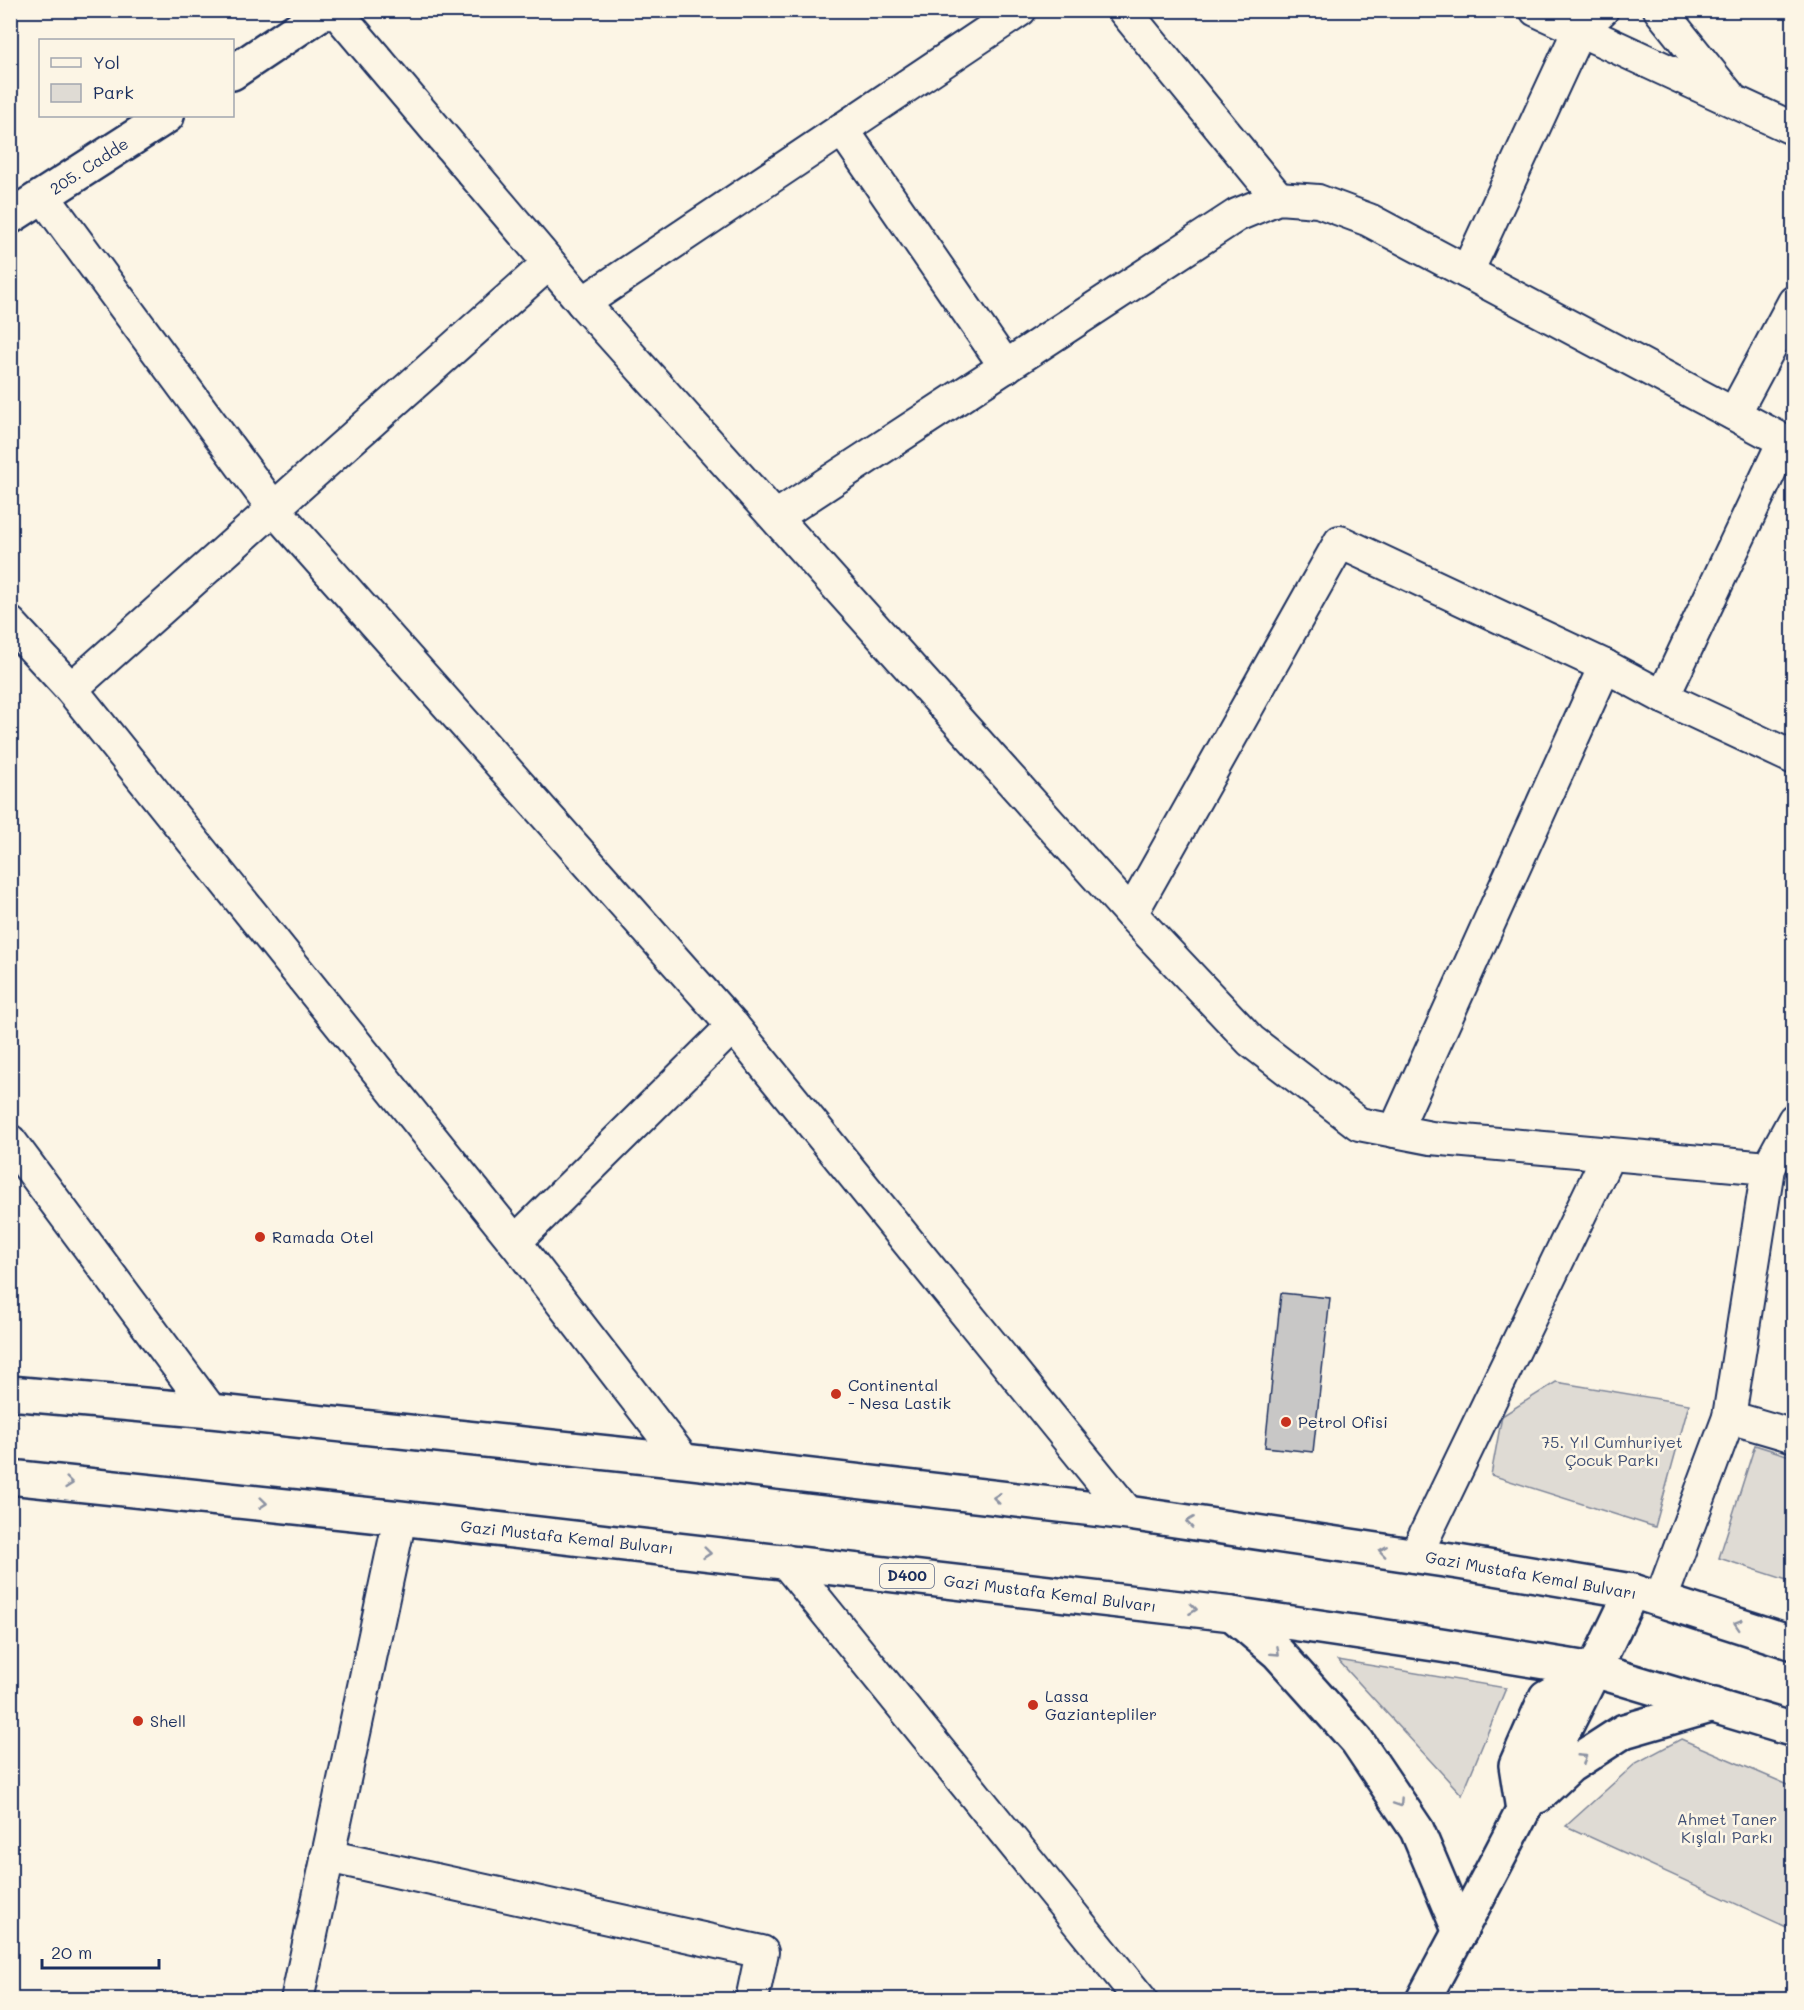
<svg xmlns="http://www.w3.org/2000/svg" width="1804" height="2010" font-family="Mali,sans-serif">
<style>
.green{fill:#dfdbd4;stroke:#7d8599;stroke-width:1.5}
.building{fill:#c8c7c6;stroke:#1b2f5e;stroke-width:1.5}
.lines{fill:none;stroke-linecap:round;stroke-linejoin:round}
.street-casing{stroke:#1b2f5e;stroke-width:36}
.secondary-casing{stroke:#1b2f5e;stroke-width:38}
.highway-casing{stroke:#1b2f5e;stroke-width:38}
.street{stroke:#fcf5e5;stroke-width:32}
.secondary{stroke:#fcf5e5;stroke-width:33}
.highway{stroke:#fcf5e5;stroke-width:33}
.oneway{stroke:#8c92a2}
.poi-dot{fill:#c8321e;stroke:#fcf5e5;stroke-width:2}
.labels{text-anchor:middle;stroke-width:5;stroke-linejoin:round;paint-order:stroke}
.shield{fill:#fcf5e5;stroke:#5e6a86;stroke-width:1.5}
.shield-label{font-size:15px;font-weight:bold;fill:#1b2f5e}
.street-label{font-size:16px;fill:#1b2f5e;stroke:#fcf5e5}
.poi-label{font-size:16px;fill:#1b2f5e;stroke:#fcf5e5;text-anchor:start}
.park-label{font-size:16px;fill:#425176;stroke:#fcf5e5}
</style>
<rect width="100%" height="100%" fill="#fcf5e5"/>
<filter id="ink" filterUnits="userSpaceOnUse"><feTurbulence type="fractalNoise" baseFrequency=".0167" numOctaves="2"/><feDisplacementMap in="SourceGraphic" scale="12" xChannelSelector="R" yChannelSelector="G"/><feConvolveMatrix kernelMatrix="1 2 1 2 8 2 1 2 1" color-interpolation-filters="sRGB"/></filter>
<g filter="url(#ink)">
<!-- green -->
<g class="green">
<polygon points="1556,1382 1689,1404 1655,1527 1491,1475 1502,1416"/>
<polygon points="1755,1445 1793,1457 1793,1582 1719,1558"/>
<polygon points="1338,1660 1506,1688 1462,1795"/>
<polygon points="1681,1739 1793,1787 1793,1930 1566,1826 1636,1763"/>
</g>
<!-- building -->
<polygon class="building" points="1281,1293 1330,1298 1313,1452 1265,1447"/>
<g class="lines">
<!-- street casing -->
<g class="street-casing">
<g id="street">
<polyline points="335,10 583,303 1131,914 1251,1041 1359,1124 1431,1138 1768,1168"/>
<polyline points="1124,10 1278,198"/>
<polyline points="1536,10 1794,129"/>
<polyline points="1660,10 1729,96"/>
<polyline points="842,129 1006,367"/>
<polyline points="43,196 274,509 733,1026 1128,1513"/>
<polyline points="1467,272 1579,30 1602,10"/>
<polyline points="583,303 1020,10"/>
<polyline points="1734,414 1794,302"/>
<polyline points="776,517 1237,215 1278,198 1318,201 1369,220 1794,446"/>
<polyline points="10,623 71,689 515,1242 684,1461"/>
<polyline points="71,689 549,263"/>
<polyline points="1663,697 1784,441"/>
<polyline points="1131,914 1340,542 1605,666 1663,697 1794,758"/>
<polyline points="1395,1131 1605,666"/>
<polyline points="10,1141 211,1411"/>
<polyline points="515,1242 733,1026"/>
<polyline points="1729,1417 1794,1436"/>
<polyline points="1415,1556 1609,1154"/>
<polyline points="785,1561 1141,2000"/>
<polyline points="1661,1599 1729,1417 1768,1168 1794,1120"/>
<polyline points="327,1856 762,1952 752,2000"/>
<polyline points="297,2000 400,1518"/>
</g>
</g>
<!-- secondary casing -->
<g class="secondary-casing">
<g id="secondary">
<polyline points="232,73 326,10"/>
<polyline points="10,217 167,116"/>
<polyline points="1232,1614 1278,1653 1357,1741 1417,1830 1460,1932"/>
<polyline points="1538,1796 1570,1766 1624,1731 1714,1705"/>
<polyline points="1523,1810 1516,1765 1546,1697 1594,1670"/>
<path d="M 1423,2000 C 1496,1865 1567,1729 1632,1591"/>
</g>
</g>
<!-- highway casing -->
<g class="highway-casing">
<g id="highway">
<polyline points="10,1393 211,1411 684,1461 1128,1513 1458,1562 1632,1591 1794,1643"/>
<polyline points="10,1477 400,1518 1232,1614 1441,1645 1594,1670 1794,1730"/>
</g>
</g>
<!-- street -->
<use href="#street" class="street"/>
<!-- secondary -->
<use href="#secondary" class="secondary"/>
<!-- highway -->
<use href="#highway" class="highway"/>
</g>
<!-- one-way arrows -->
<defs><path id="oneway-chevron" d="M-2-3.5L2.5 0L-2 3.5" fill="none" stroke-width="1.6" stroke-linecap="round" stroke-linejoin="round" transform="scale(1.5)"/></defs>
<g class="oneway">
<use href="#oneway-chevron" transform="translate(69 1483) rotate(6)"/>
<use href="#oneway-chevron" transform="translate(997 1498) rotate(-173)"/>
<use href="#oneway-chevron" transform="translate(263 1503) rotate(6)"/>
<use href="#oneway-chevron" transform="translate(1190 1522) rotate(-172)"/>
<use href="#oneway-chevron" transform="translate(1383 1551) rotate(-172)"/>
<use href="#oneway-chevron" transform="translate(707 1553) rotate(6)"/>
<use href="#oneway-chevron" transform="translate(1193 1609) rotate(7)"/>
<use href="#oneway-chevron" transform="translate(1738 1624) rotate(-162)"/>
<use href="#oneway-chevron" transform="translate(1276 1652) rotate(43)"/>
<use href="#oneway-chevron" transform="translate(1583 1758) rotate(-33)"/>
<use href="#oneway-chevron" transform="translate(1399 1803) rotate(56)"/>
</g>
</g>
<!-- markers -->
<g class="poi-dot">
<circle cx="260" cy="1237" r="6"/>
<circle cx="836" cy="1394" r="6"/>
<circle cx="1286" cy="1422" r="6"/>
<circle cx="1033" cy="1705" r="6"/>
<circle cx="138" cy="1721" r="6"/>
</g>
<g class="labels">
<!-- shield labels -->
<rect class="shield" x="880" y="1564" width="54" height="24" rx="4.5"/>
<g class="shield-label">
<text x="907" y="1581">D400</text>
</g>
<!-- street labels -->
<g class="street-label">
<text transform="translate(89 166) rotate(-33)" y="6">205. Cadde</text>
<text transform="translate(567 1537) rotate(6)" y="6">Gazi Mustafa Kemal Bulvarı</text>
<text transform="translate(1531 1575) rotate(10)" y="6">Gazi Mustafa Kemal Bulvarı</text>
<text transform="translate(1050 1593) rotate(7)" y="6">Gazi Mustafa Kemal Bulvarı</text>
</g>
<!-- poi labels -->
<g class="poi-label">
<text x="272" y="1243">Ramada Otel</text>
<text x="848" y="1391">Continental<tspan x="848" dy="18">- Nesa Lastik</tspan></text>
<text x="1298" y="1428">Petrol Ofisi</text>
<text x="1045" y="1702">Lassa<tspan x="1045" dy="18">Gaziantepliler</tspan></text>
<text x="150" y="1727">Shell</text>
</g>
<!-- park labels -->
<g class="park-label">
<text x="1612" y="1448">75. Yıl Cumhuriyet<tspan x="1612" dy="18">Çocuk Parkı</tspan></text>
<text x="1727" y="1825">Ahmet Taner<tspan x="1727" dy="18">Kışlalı Parkı</tspan></text>
</g>
</g>
<!-- margin -->
<rect width="1804" height="2010" fill="none" stroke="#fcf5e5" stroke-width="36"/>
<rect x="18" y="18" width="1768" height="1974" fill="none" stroke="#1b2f5e" stroke-width="2" filter="url(#ink)"/>
<!-- legend -->
<rect x="39" y="39" width="195" height="78" fill="#fcf5e5" stroke="#a2a6af" stroke-width="1.5"/>
<rect x="51" y="58" width="30" height="9" fill="#fcf5e5" stroke="#a2a6af" stroke-width="1.5"/>
<text x="93" y="69" font-size="18" fill="#1b2f5e">Yol</text>
<rect x="51" y="84" width="30" height="18" fill="#dfdbd4" stroke="#a2a6af" stroke-width="1.5"/>
<text x="93" y="99" font-size="18" fill="#1b2f5e">Park</text>
<!-- scale -->
<path d="M42 1959v9h117v-9" fill="none" stroke="#1b2f5e" stroke-width="3"/>
<text x="51" y="1959" font-size="18" fill="#1b2f5e" stroke="#fcf5e5" stroke-width="4.5" paint-order="stroke">20 m</text>
</svg>
